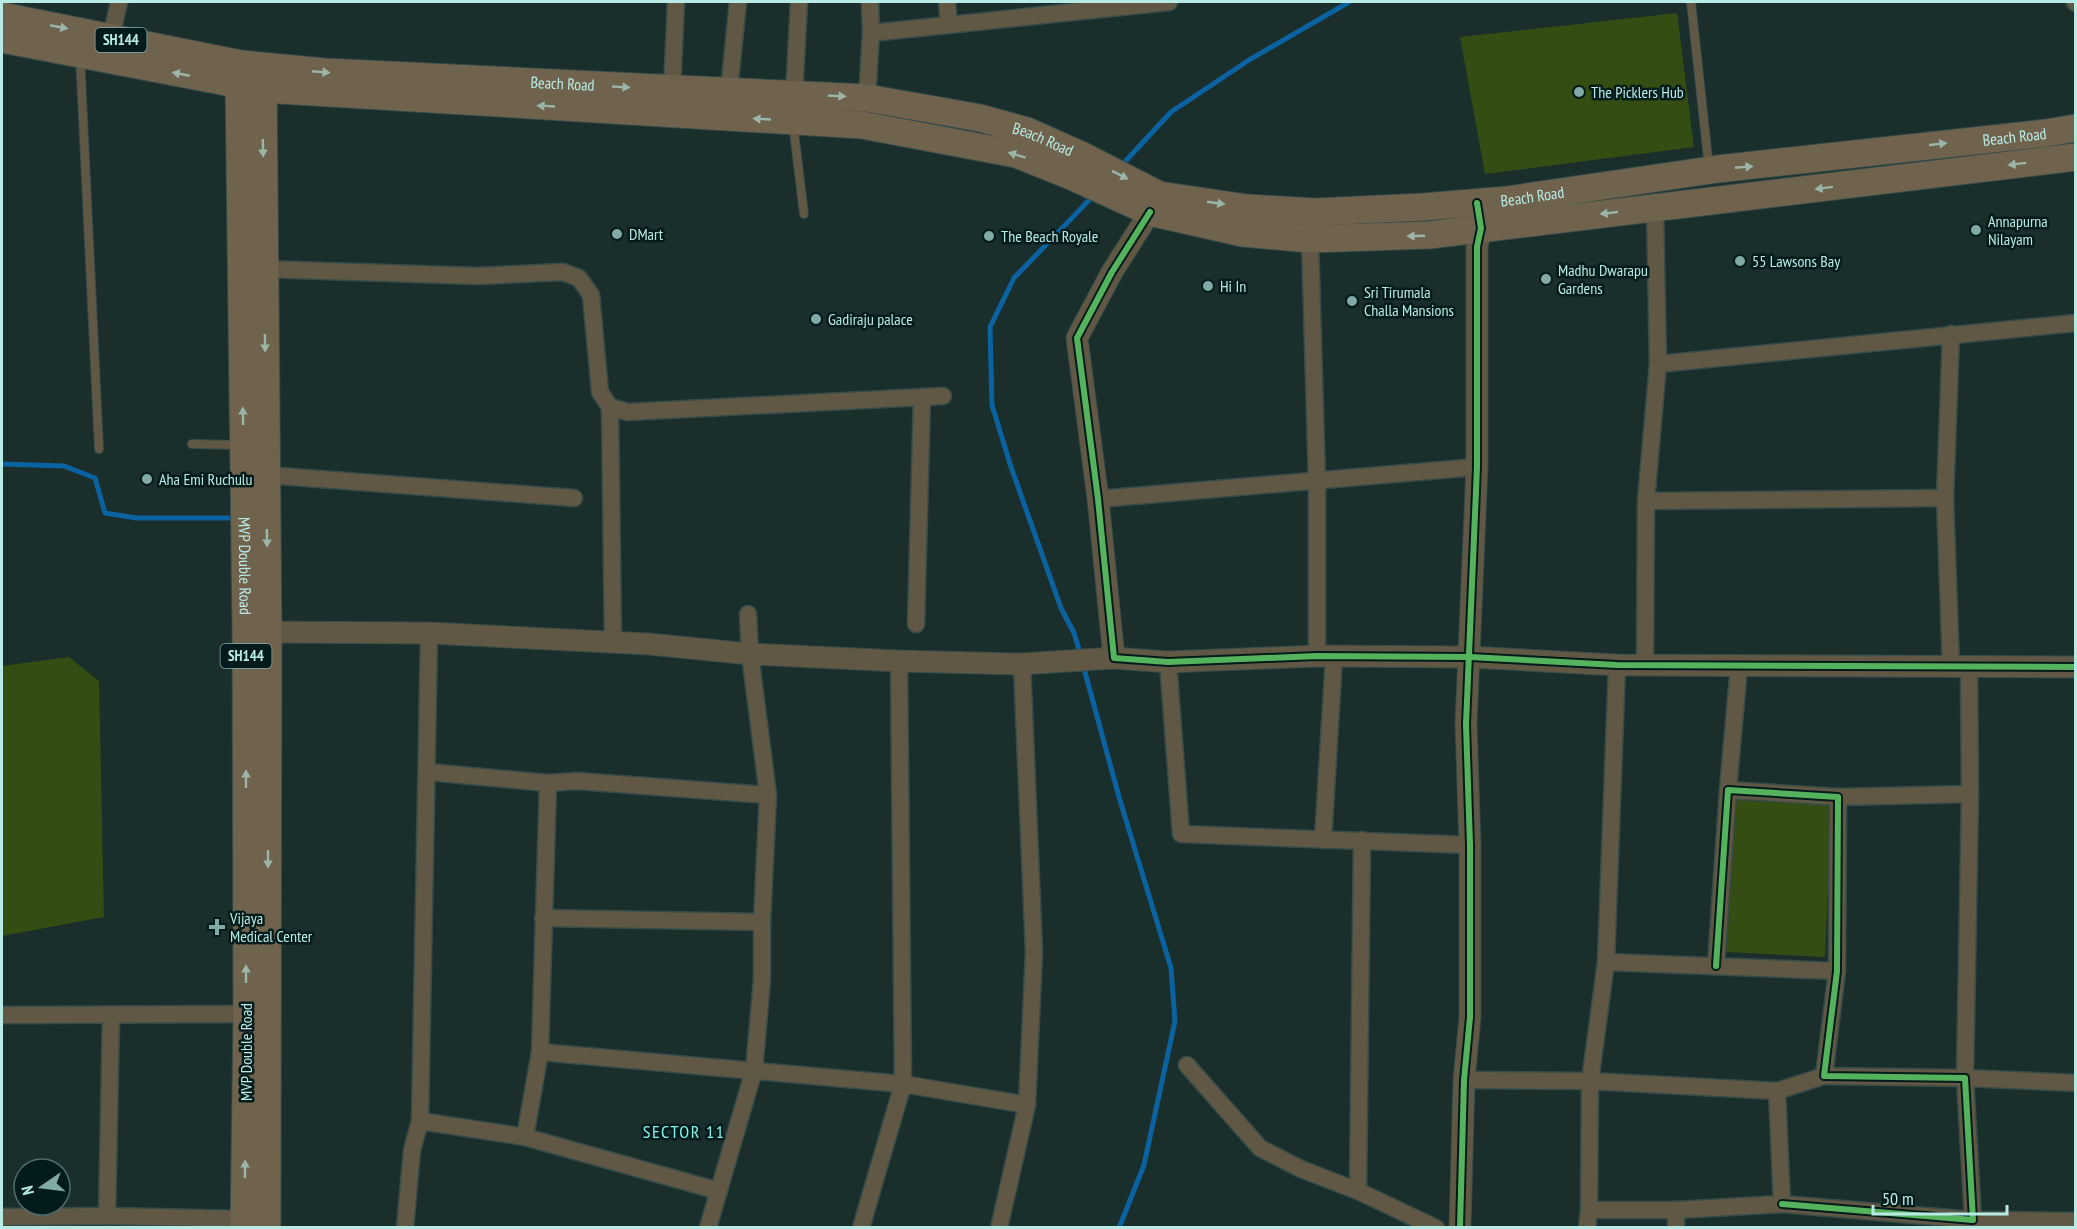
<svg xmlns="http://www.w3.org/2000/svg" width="2077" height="1229" font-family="'PT Sans Narrow',sans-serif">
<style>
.green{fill:#334d12}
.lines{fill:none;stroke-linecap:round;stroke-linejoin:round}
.stream{stroke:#0b62a1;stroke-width:5}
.service-casing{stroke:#354b48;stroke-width:10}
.minor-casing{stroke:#354b48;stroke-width:19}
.tertiary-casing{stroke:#354b48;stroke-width:23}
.primary-casing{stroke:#354b48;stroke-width:29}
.service{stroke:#605844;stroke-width:8}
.minor{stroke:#605844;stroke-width:16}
.tertiary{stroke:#605844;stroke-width:21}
.primary{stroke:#70634e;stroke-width:27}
.cycleway-casing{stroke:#031b1a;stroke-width:10}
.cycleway{stroke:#56b35d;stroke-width:6}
.oneway{fill:#9cb5a9}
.poi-dot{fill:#81a9a5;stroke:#031b1a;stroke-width:2}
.labels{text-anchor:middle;stroke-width:5;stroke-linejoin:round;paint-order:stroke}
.shield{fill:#031b1a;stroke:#82ada9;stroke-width:1.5}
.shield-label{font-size:15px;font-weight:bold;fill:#b9ebe6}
.street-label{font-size:16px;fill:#b9ebe6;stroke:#031b1a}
.poi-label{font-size:16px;fill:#b9ebe6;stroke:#031b1a;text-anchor:start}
.neighbourhood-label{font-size:18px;letter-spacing:1.5px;fill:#85f3eb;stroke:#031b1a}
</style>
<rect width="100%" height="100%" fill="#1a2e2c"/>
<!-- green -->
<g class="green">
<polygon points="1677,13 1694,147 1485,174 1460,37"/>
<polygon points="69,657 99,681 104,917 2,936 2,666"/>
<polygon points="1733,799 1832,804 1825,957 1726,952"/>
</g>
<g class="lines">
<!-- stream -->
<g class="stream">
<polyline points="1120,167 1171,112 1249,60 1349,2"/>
<polyline points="2,464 64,466 95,478 105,513 136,518 236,518"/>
<polyline points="1081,656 1074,633 1061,608 1011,467 992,405 990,327 1014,278 1093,196"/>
<polyline points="1083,665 1119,797 1171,968 1175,1021 1144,1165 1119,1228"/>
</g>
<!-- service casing -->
<g class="service-casing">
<g id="service">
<polyline points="1691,2 1709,168"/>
<polyline points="80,56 99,449"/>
<polyline points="793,124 804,214"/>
<polyline points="192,444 240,445"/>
</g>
</g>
<!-- minor casing -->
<g class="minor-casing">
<g id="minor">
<polyline points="947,2 949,25"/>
<polyline points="2075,2 2076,3"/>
<polyline points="871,33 1169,2"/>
<polyline points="111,38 119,2"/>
<polyline points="672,89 676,2"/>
<polyline points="729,91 738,2"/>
<polyline points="794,94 799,2"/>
<polyline points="867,98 871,33 870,2"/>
<polyline points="1310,239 1317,482 1317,656"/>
<polyline points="264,269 478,276 563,272 579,278 591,295 600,392 610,407 628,412 943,396"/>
<polyline points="1951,334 1945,498 1951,667"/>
<polyline points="1658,364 2076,323"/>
<polyline points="610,407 613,642"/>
<polyline points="266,475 574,498"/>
<polyline points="1098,499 1477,467"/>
<polyline points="1646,501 1945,498"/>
<polyline points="916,624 922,397"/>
<polyline points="429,633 420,1121 525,1137 719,1191"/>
<polyline points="1168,662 1181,834 1470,845"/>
<polyline points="1617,665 1606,962 1590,1081 1777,1091 1782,1204 1676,1210 1676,1228"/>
<polyline points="1645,665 1646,501 1658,364 1655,208"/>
<polyline points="1969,666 1970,794 1965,1078 2076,1083"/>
<polyline points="428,772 548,783 577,781 768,795"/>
<polyline points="1728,790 1739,666"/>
<polyline points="1838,797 1970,794"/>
<polyline points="1323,840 1334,657"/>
<polyline points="1362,840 1358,1191 1436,1228"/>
<polyline points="543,918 762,922"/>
<polyline points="1606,962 1837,971"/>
<polyline points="1716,966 1728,790 1838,797 1837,971 1824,1076 1965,1078 1973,1220 1782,1204"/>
<polyline points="2,1015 254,1014"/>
<polyline points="540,1052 903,1084 1027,1105"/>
<polyline points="1187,1065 1260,1148 1301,1169 1358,1191"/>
<polyline points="1464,1080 1590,1081 1589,1210 1587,1228"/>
<polyline points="1777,1091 1824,1076"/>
<polyline points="525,1137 540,1052 548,783"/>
<polyline points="1589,1210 1676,1210"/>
<polyline points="107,1216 111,1016"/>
<polyline points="2,1217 107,1216 244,1219"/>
<polyline points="405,1228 412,1150 420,1121"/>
<polyline points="708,1228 754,1070 762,980 762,922 768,795 750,654 748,614"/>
<polyline points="861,1228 903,1084 899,661"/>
<polyline points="999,1228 1027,1105 1034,952 1022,664"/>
<polyline points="1972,1228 1973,1220 2076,1221"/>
</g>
</g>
<!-- tertiary casing -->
<g class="tertiary-casing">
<g id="tertiary">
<polyline points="1150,212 1112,272 1077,338 1098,499 1114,658 1168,662 1317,656 1470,657 1617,665 2076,667"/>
<polyline points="252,632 429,633 649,644 750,654 899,661 1022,664 1114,658"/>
<polyline points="1460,1228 1464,1080 1470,1017 1470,845 1466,724 1477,467 1477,247 1481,228"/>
</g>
</g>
<!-- primary casing -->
<g class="primary-casing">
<g id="primary">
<path id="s1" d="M 2,16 L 241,64 L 325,72 L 867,98 L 980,118 L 1027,131 L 1081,155 L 1159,195 L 1247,208 L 1315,212 L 1423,207 L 1507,200 L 1718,169 L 2046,133 L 2076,128"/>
<polyline points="2,39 263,89 862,125 1016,154 1071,176 1150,212 1243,233 1310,239 1429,235 2076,157"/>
<path id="s2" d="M 241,68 L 239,85 L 246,632 L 247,1015 L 244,1228"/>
<polyline points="263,71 268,632 267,1228"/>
</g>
</g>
<!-- service -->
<use href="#service" class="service"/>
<!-- minor -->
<use href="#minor" class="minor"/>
<!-- tertiary -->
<use href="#tertiary" class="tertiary"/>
<!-- primary -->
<use href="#primary" class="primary"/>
<!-- cycleway casing -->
<g class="cycleway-casing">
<g id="cycleway">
<polyline points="1150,212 1112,272 1077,338 1098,499 1114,658 1168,662 1317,656 1470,657 1617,665 2076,667"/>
<polyline points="1716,966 1728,790 1838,797 1837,971 1824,1076 1965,1078 1973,1220 1782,1204"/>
<polyline points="1460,1228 1464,1080 1470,1017 1470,845 1466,724 1477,467 1477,247 1481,228 1477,203"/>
</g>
</g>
<!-- cycleway -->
<use href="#cycleway" class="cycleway"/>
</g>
<!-- one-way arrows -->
<defs><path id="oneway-solid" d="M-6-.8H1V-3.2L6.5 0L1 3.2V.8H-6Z" transform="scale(1.5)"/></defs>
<g class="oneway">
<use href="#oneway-solid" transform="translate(59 27) rotate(11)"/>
<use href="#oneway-solid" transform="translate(321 72) rotate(5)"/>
<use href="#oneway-solid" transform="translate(181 74) rotate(-169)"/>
<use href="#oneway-solid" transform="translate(621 87) rotate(3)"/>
<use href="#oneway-solid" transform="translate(837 96) rotate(3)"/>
<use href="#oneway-solid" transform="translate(546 106) rotate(-177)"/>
<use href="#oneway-solid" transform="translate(762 119) rotate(-177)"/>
<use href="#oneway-solid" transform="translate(1938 144) rotate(-6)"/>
<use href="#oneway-solid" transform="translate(263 148) rotate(89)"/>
<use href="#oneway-solid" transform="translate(1017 155) rotate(-163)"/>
<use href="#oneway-solid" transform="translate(2017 164) rotate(173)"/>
<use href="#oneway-solid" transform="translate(1744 167) rotate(-5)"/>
<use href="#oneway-solid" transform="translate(1120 175) rotate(27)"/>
<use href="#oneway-solid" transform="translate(1824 188) rotate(173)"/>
<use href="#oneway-solid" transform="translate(1216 203) rotate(8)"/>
<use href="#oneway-solid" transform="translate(1609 213) rotate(174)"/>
<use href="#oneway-solid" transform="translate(1416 236) rotate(178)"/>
<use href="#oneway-solid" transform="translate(265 343) rotate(89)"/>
<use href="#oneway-solid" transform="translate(243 416) rotate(-91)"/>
<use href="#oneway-solid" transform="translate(267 538) rotate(89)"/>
<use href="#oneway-solid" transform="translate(246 779) rotate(-90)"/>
<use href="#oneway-solid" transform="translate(268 859) rotate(90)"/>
<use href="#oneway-solid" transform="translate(246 974) rotate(-90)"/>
<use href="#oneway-solid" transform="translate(245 1169) rotate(-89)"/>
</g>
<!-- markers -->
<g class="poi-dot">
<circle cx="1579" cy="92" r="6"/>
<circle cx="1976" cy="230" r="6"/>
<circle cx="617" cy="234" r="6"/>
<circle cx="989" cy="236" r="6"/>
<circle cx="1740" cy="261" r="6"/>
<circle cx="1546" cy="279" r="6"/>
<circle cx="1208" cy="286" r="6"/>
<circle cx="1352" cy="301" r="6"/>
<circle cx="816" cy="319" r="6"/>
<circle cx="147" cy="479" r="6"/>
<path d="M214 918h6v6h6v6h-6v6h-6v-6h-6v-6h6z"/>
</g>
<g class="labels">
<!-- shield labels -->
<g class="shield">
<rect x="95.5" y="28" width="51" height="24" rx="4.5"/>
<rect x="220.5" y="644" width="51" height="24" rx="4.5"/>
</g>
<g class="shield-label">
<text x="121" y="45">SH144</text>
<text x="246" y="661">SH144</text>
</g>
<!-- street labels -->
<g class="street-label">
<text dy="6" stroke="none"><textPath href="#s1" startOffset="566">Beach Road</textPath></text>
<text dy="6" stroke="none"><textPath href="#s1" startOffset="2042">Beach Road</textPath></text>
<text dy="6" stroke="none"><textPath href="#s1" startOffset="1052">Beach Road</textPath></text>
<text dy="6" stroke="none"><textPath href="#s1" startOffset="1556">Beach Road</textPath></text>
<text dy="6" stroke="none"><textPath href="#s2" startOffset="498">MVP Double Road</textPath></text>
<text transform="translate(246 1052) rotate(-90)" y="6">MVP Double Road</text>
</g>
<!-- poi labels -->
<g class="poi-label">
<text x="1591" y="98">The Picklers Hub</text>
<text x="1988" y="227">Annapurna<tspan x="1988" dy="18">Nilayam</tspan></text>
<text x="629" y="240">DMart</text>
<text x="1001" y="242">The Beach Royale</text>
<text x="1752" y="267">55 Lawsons Bay</text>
<text x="1558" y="276">Madhu Dwarapu<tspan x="1558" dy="18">Gardens</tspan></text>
<text x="1220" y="292">Hi In</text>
<text x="1364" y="298">Sri Tirumala<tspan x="1364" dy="18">Challa Mansions</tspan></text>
<text x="828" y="325">Gadiraju palace</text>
<text x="159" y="485">Aha Emi Ruchulu</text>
<text x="230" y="924">Vijaya<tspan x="230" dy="18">Medical Center</tspan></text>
</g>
<!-- neighbourhood labels -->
<g class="neighbourhood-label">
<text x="684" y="1138">SECTOR 11</text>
</g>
</g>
<!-- border -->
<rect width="2077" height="1229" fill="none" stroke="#b9ebe6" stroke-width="6"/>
<!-- north arrow -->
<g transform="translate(42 1187) rotate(256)"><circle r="28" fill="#031b1a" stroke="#4c6e6c" stroke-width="1.5"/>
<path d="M0-4.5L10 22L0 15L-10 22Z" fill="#81a9a5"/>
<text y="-9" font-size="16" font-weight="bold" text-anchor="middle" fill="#b9ebe6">N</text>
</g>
<!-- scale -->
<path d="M1873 1205v9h134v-9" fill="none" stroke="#b9ebe6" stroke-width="3"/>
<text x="1882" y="1205" font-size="18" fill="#b9ebe6" stroke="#031b1a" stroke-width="4.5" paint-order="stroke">50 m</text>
</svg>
